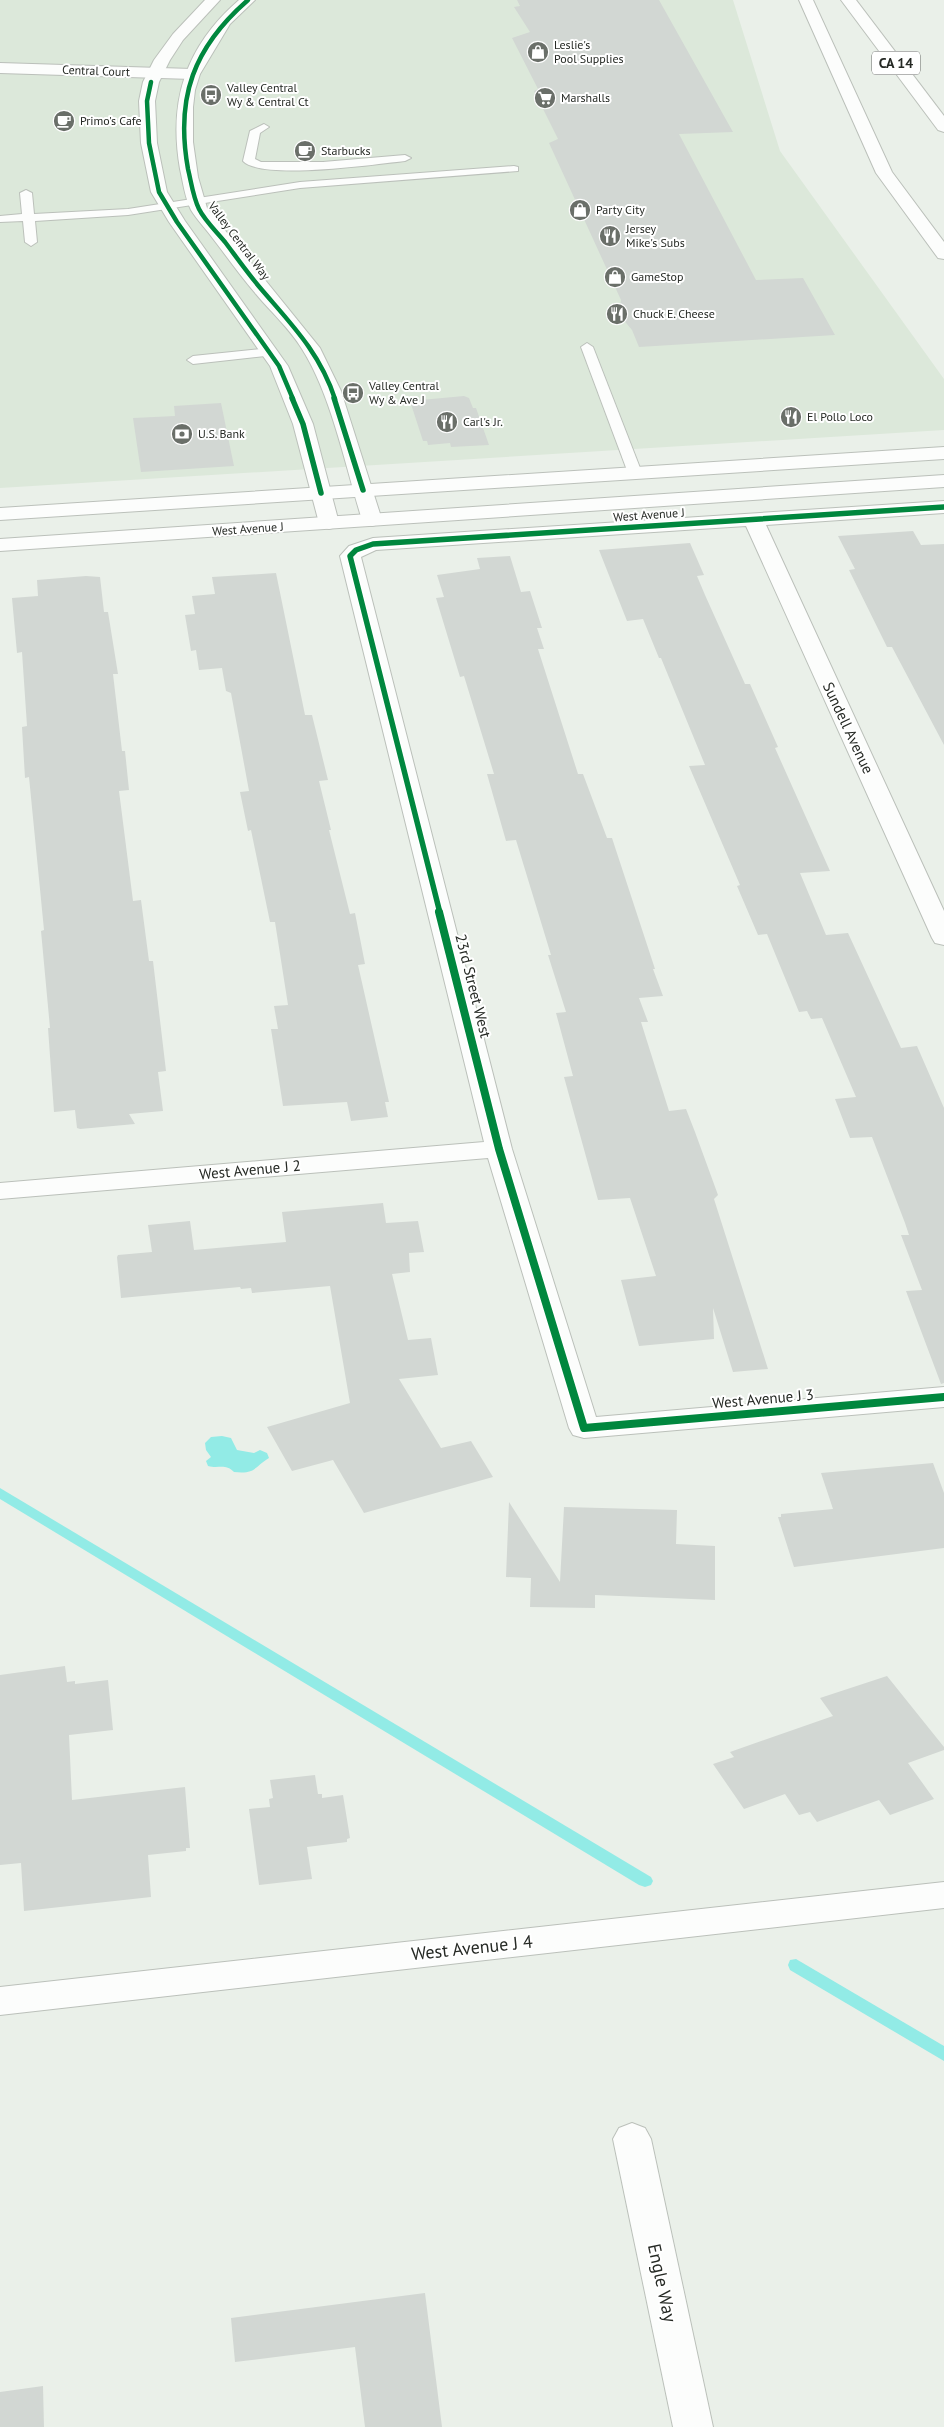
<svg xmlns="http://www.w3.org/2000/svg" width="944" height="2427" font-family="'PT Sans',sans-serif">
<style>
.built{fill:#dce8da}
.water{fill:#92ebe6}
.lines{fill:none;stroke-linecap:round;stroke-linejoin:round}
.stream{fill:#92ebe6;fill-rule:evenodd}
.building{fill:#d2d7d3}
.lane-casing{stroke:#bbc0ba;stroke-width:2}
.street-casing{stroke:#bbc0ba;stroke-width:2}
.secondary-casing{stroke:#bbc0ba;stroke-width:2}
.primary-casing{stroke:#bbc0ba;stroke-width:2}
.highway-casing{stroke:#bbc0ba;stroke-width:2}
.lane{fill:#fcfdfc;fill-rule:evenodd}
.street{fill:#fcfdfc;fill-rule:evenodd}
.secondary{fill:#fcfdfc;fill-rule:evenodd}
.primary{fill:#fcfdfc;fill-rule:evenodd}
.highway{fill:#fcfdfc;fill-rule:evenodd}
.cycleway-far2-casing{stroke:#fff;stroke-width:6}
.cycleway-far1-casing{stroke:#fff;stroke-width:8}
.cycleway-casing{stroke:#fff;stroke-width:11}
.cycleway-far2{stroke:#00873e;stroke-width:4.5}
.cycleway-far1{stroke:#00873e;stroke-width:5.5}
.cycleway{stroke:#00873e;stroke-width:8}
.labels{text-anchor:middle;stroke-width:4;stroke-linejoin:round;paint-order:stroke}
.far-poi-label{font-size:12px;fill:#252924;stroke:#fff;text-anchor:start}
.far-street-label{font-size:12px;fill:#252924;stroke:#fff}
.shield{fill:#fff;stroke:#666966;stroke-width:1}
.shield-label{font-size:14px;font-weight:bold;fill:#252924}
.street-label{font-size:15px;fill:#252924;stroke:#fff}
.near-street-label{font-size:18px;fill:#252924;stroke:#fff}
</style>
<rect width="100%" height="100%" fill="#eaf0e9"/>
<!-- built -->
<polygon class="built" points="0,0 733,0 780,151 944,379 944,430 0,488"/>
<!-- water -->
<path class="water" d="M 222,1436 L 231,1438 L 237,1450 L 254,1453 L 260,1450 L 267,1453 L 269,1458 C 253,1468 256,1474 234,1472 C 225,1463 219,1469 208,1466 L 206,1461 L 211,1457 L 206,1450 L 205,1443 L 211,1437 Z"/>
<g class="lines">
<!-- stream -->
<g class="stream">
<polygon points="0,1488 651,1877 653,1881 651,1885 645,1887 639,1885 0,1499"/>
<polygon points="796,1959 944,2046 944,2061 790,1970 788,1965 790,1960"/>
</g>
</g>
<!-- building -->
<g class="building">
<polygon points="517,0 659,0 733,132 679,134 756,280 803,278 835,335 639,347 632,330 622,318 620,310 621,300 549,143 558,139 534,91 538,89 512,38 530,32 514,7 520,6"/>
<polygon points="464,396 469,398 473,408 476,408 489,445 451,447 450,443 428,445 427,441 423,441 410,401"/>
<polygon points="221,403 234,466 141,472 133,418 175,416 174,406"/>
<polygon points="913,531 921,545 944,544 944,745 892,647 887,647 849,570 855,569 838,536"/>
<polygon points="690,543 704,575 697,576 705,595 745,684 750,684 778,747 775,748 830,871 800,873 826,935 848,933 901,1048 917,1046 944,1108 944,1383 941,1384 906,1291 922,1290 901,1235 909,1235 905,1223 872,1137 850,1138 835,1099 856,1097 822,1018 811,1019 807,1011 799,1012 767,934 758,935 737,886 740,885 689,766 705,765 661,658 659,658 643,619 627,621 599,550"/>
<polygon points="510,556 521,592 530,591 542,628 537,628 544,649 538,649 578,774 583,774 607,838 612,838 655,969 653,969 663,996 639,998 648,1022 641,1022 669,1111 686,1109 695,1132 718,1195 714,1199 768,1369 733,1372 713,1308 714,1339 639,1346 621,1280 656,1276 630,1198 598,1200 564,1077 573,1076 556,1013 566,1012 548,955 551,955 516,840 506,841 487,774 494,774 464,676 460,677 436,598 444,597 437,575 480,569 477,558"/>
<polygon points="276,573 305,715 312,715 328,780 319,781 331,830 329,830 350,914 355,913 365,964 358,965 389,1102 385,1102 388,1117 351,1121 347,1102 283,1106 271,1029 278,1029 274,1006 288,1005 275,922 270,922 251,830 248,831 240,792 249,791 231,693 226,691 222,668 199,670 196,650 191,651 185,615 195,614 192,596 215,594 212,577"/>
<polygon points="86,576 100,577 104,612 108,612 118,674 113,674 122,751 125,751 129,790 119,791 133,901 141,900 149,961 153,961 166,1071 158,1072 163,1111 129,1114 135,1124 80,1129 77,1128 75,1110 54,1112 48,1028 50,1028 41,931 44,930 29,777 25,778 22,727 27,726 22,652 17,653 12,598 38,596 37,580"/>
<polygon points="383,1203 386,1223 418,1221 424,1252 409,1253 410,1272 392,1274 408,1340 431,1338 438,1375 399,1379 441,1448 471,1441 493,1477 364,1513 333,1460 292,1471 267,1427 350,1403 330,1286 252,1293 251,1288 241,1289 240,1287 121,1298 117,1257 118,1255 152,1252 148,1225 190,1221 194,1250 286,1242 282,1212"/>
<polygon points="933,1463 944,1493 944,1548 794,1567 778,1517 781,1517 781,1514 833,1509 821,1473"/>
<polygon points="509,1502 560,1582 564,1507 677,1510 676,1544 715,1546 715,1600 595,1595 595,1608 530,1607 531,1578 506,1577"/>
<polygon points="65,1666 67,1682 75,1681 75,1684 108,1680 113,1730 69,1735 72,1800 185,1787 190,1848 186,1848 186,1851 148,1855 151,1897 24,1911 21,1863 0,1865 0,1675"/>
<polygon points="887,1676 944,1747 944,1750 908,1763 934,1799 890,1815 879,1800 817,1822 810,1812 799,1815 785,1794 744,1809 713,1764 734,1757 730,1752 833,1716 820,1698"/>
<polygon points="315,1775 318,1794 322,1794 322,1798 343,1795 350,1838 347,1839 347,1842 307,1847 312,1879 259,1885 249,1809 270,1807 269,1799 273,1798 270,1780"/>
<polygon points="425,2293 442,2427 365,2427 355,2347 235,2362 231,2318"/>
<polygon points="43,2386 44,2427 0,2427 0,2392"/>
</g>
<g class="lines">
<!-- lane casing -->
<g class="lane-casing">
<g id="lane">
<path d="M 264,124 L 269,127 L 260,133 L 255,159 L 261,162 L 323,162 L 405,155 L 411,158 L 405,161 C 376,164 262,181 243,161 L 250,131 Z"/>
<polygon points="514,166 518,167 518,171 300,188 128,215 35,221 37,242 31,246 25,242 23,221 0,222 0,216 22,214 20,193 26,190 32,193 34,214 128,209 300,182"/>
<polygon points="587,343 593,347 642,473 640,476 630,476 628,473 581,347"/>
<polygon points="270,348 276,352 274,355 193,364 187,360 193,356"/>
</g>
</g>
<!-- street casing -->
<g class="street-casing">
<g id="street">
<polygon points="0,63 192,69 200,74 192,79 0,73"/>
<polygon points="944,501 944,513 766,525 944,911 944,945 935,943 932,938 746,526 376,550 361,557 512,1149 596,1417 944,1387 944,1407 584,1438 573,1435 569,1428 488,1158 0,1199 0,1183 484,1142 340,556 349,546 373,538"/>
<polygon points="944,1882 944,1908 0,2015 0,1987"/>
<polygon points="632,2123 645,2128 651,2139 713,2427 673,2427 613,2139 619,2128"/>
</g>
</g>
<!-- secondary casing -->
<g class="secondary-casing">
<g id="secondary">
<polygon points="205,0 220,0 183,40 170,60 159,82 155,101 157,143 167,192 185,221 288,366 313,424 339,523 336,527 329,529 322,527 319,523 293,424 270,366 169,222 151,192 141,143 139,101 143,82 154,60 173,34"/>
<path d="M 239,0 L 255,0 L 230,24 L 200,74 L 195,90 L 193,107 L 193,142 L 198,177 L 207,208 L 320,348 L 341,391 L 382,520 L 379,524 L 372,526 L 365,524 L 362,520 C 346,468 331,394 302,349 C 289,328 271,312 256,294 C 241,277 228,258 214,240 C 207,230 197,220 191,210 C 185,198 183,182 180,169 C 168,100 186,46 239,0 Z"/>
</g>
</g>
<!-- primary casing -->
<g class="primary-casing">
<g id="primary">
<polygon points="944,447 944,459 0,520 0,508"/>
<polygon points="944,475 944,487 0,551 0,539"/>
</g>
</g>
<!-- highway casing -->
<g class="highway-casing">
<g id="highway">
<polygon points="799,0 813,0 892,172 944,242 944,259 938,258 876,173"/>
<polygon points="841,0 856,0 944,116 944,132 938,130"/>
</g>
</g>
<!-- lane -->
<use href="#lane" class="lane"/>
<!-- street -->
<use href="#street" class="street"/>
<!-- secondary -->
<use href="#secondary" class="secondary"/>
<!-- primary -->
<use href="#primary" class="primary"/>
<!-- highway -->
<use href="#highway" class="highway"/>
<!-- cycleway-far2 casing -->
<g class="cycleway-far2-casing">
<g id="cycleway-far2">
<path d="M 248,0 C 194,47 175,97 188,169 C 191,181 193,197 199,209 C 205,221 217,232 225,242 C 237,258 249,275 262,290 C 292,325 320,353 335,399"/>
<polyline points="151,82 147,101 149,143 159,192 177,222 279,366 293,399"/>
</g>
</g>
<!-- cycleway-far1 casing -->
<g class="cycleway-far1-casing">
<g id="cycleway-far1">
<polyline points="292,398 303,424 321,493"/>
<polyline points="334,398 363,490"/>
<polyline points="440,913 350,556 356,550 373,544 944,507"/>
</g>
</g>
<!-- cycleway casing -->
<g class="cycleway-casing">
<polyline id="cycleway" points="439,912 499,1149 584,1428 944,1397"/>
</g>
<!-- cycleway-far2 -->
<use href="#cycleway-far2" class="cycleway-far2"/>
<!-- cycleway-far1 -->
<use href="#cycleway-far1" class="cycleway-far1"/>
<!-- cycleway -->
<use href="#cycleway" class="cycleway"/>
</g>
<!-- icons -->
<defs>
<g id="shop-disc" transform="scale(1.125)"><circle r="9.5" fill="#6a6f69" stroke="#fff"/><path d="M-5-2.5h2.3a2.7 3.5 0 0 1 5.4 0H5L5.5 6h-11ZM-1.5-2.5h3a1.5 2.3 0 0 0-3 0Z" fill="#fff"/></g>
<g id="bus-disc" transform="scale(1.125)"><circle r="9.5" fill="#6a6f69" stroke="#fff"/><path d="M-5-6H5V4H4V6H2V4H-2V6H-4V4H-5ZM-3.5-4V0h7V-4ZM-3.5 1.2v1.5H-2V1.2ZM2 1.2v1.5H3.5V1.2Z" fill="#fff"/></g>
<g id="supermarket-disc" transform="scale(1.125)"><circle r="9.5" fill="#6a6f69" stroke="#fff"/><path d="M-6-5.5h2.5l.6 2H6L4.5 2H-2.5L-4.4-4H-6ZM-1.5 3.2a1.3 1.3 0 1 0 .1 0ZM3 3.2a1.3 1.3 0 1 0 .1 0Z" fill="#fff"/></g>
<g id="cafe-disc" transform="scale(1.125)"><circle r="9.5" fill="#6a6f69" stroke="#fff"/><path d="M-5.5-4.5H6V0H3Q3 3.5 0 3.5H-2.5Q-5.5 3.5-5.5 0ZM3-3.2v2h1.7v-2ZM-6 4.5H4V6H-6Z" fill="#fff"/></g>
<g id="restaurant-disc" transform="scale(1.125)"><circle r="9.5" fill="#6a6f69" stroke="#fff"/><path d="M-5-6h1v4h1v-4h1v4h1v-4h1v5L-1.5 .5V6h-2V.5L-5-1ZM5-6V6H3V1.5H1.5Q1.5-4 5-6Z" fill="#fff"/></g>
<g id="bank-disc" transform="scale(1.125)"><circle r="9.5" fill="#6a6f69" stroke="#fff"/><path d="M-6-4H6V4H-6ZM0-2.3a2.3 2.3 0 1 0 0 4.6a2.3 2.3 0 1 0 0-4.6Z" fill="#fff"/></g>
</defs>
<g fill-rule="evenodd">
<use href="#shop-disc" x="538" y="52"/>
<use href="#bus-disc" x="211" y="95"/>
<use href="#supermarket-disc" x="545" y="98"/>
<use href="#cafe-disc" x="64" y="121"/>
<use href="#cafe-disc" x="305" y="151"/>
<use href="#shop-disc" x="580" y="210"/>
<use href="#restaurant-disc" x="610" y="236"/>
<use href="#shop-disc" x="615" y="277"/>
<use href="#restaurant-disc" x="617" y="314"/>
<use href="#bus-disc" x="353" y="393"/>
<use href="#restaurant-disc" x="791" y="417"/>
<use href="#restaurant-disc" x="447" y="422"/>
<use href="#bank-disc" x="182" y="434"/>
</g>
<g class="labels">
<!-- far-poi labels -->
<g class="far-poi-label">
<text x="554" y="49">Leslie's<tspan x="554" dy="14">Pool Supplies</tspan></text>
<text x="227" y="92">Valley Central<tspan x="227" dy="14">Wy &amp; Central Ct</tspan></text>
<text x="561" y="102">Marshalls</text>
<text x="80" y="125">Primo's Cafe</text>
<text x="321" y="155">Starbucks</text>
<text x="596" y="214">Party City</text>
<text x="626" y="233">Jersey<tspan x="626" dy="14">Mike's Subs</tspan></text>
<text x="631" y="281">GameStop</text>
<text x="633" y="318">Chuck E. Cheese</text>
<text x="369" y="390">Valley Central<tspan x="369" dy="14">Wy &amp; Ave J</tspan></text>
<text x="807" y="421">El Pollo Loco</text>
<text x="463" y="426">Carl's Jr.</text>
<text x="198" y="438">U.S. Bank</text>
</g>
<!-- far-street labels -->
<g class="far-street-label">
<text transform="translate(96 71) rotate(2)" y="4">Central Court</text>
<text transform="translate(239 241) rotate(53)" y="4">Valley Central Way</text>
<text transform="translate(649 515) rotate(-4)" y="4">West Avenue J</text>
<text transform="translate(248 529) rotate(-4)" y="4">West Avenue J</text>
</g>
<!-- shield labels -->
<rect class="shield" x="872" y="51.5" width="48" height="23" rx="4"/>
<g class="shield-label">
<text x="896" y="68">CA 14</text>
</g>
<!-- street labels -->
<g class="street-label">
<text transform="translate(848 728) rotate(65)" y="5">Sundell Avenue</text>
<text transform="translate(473 986) rotate(76)" y="5">23rd Street West</text>
<text transform="translate(250 1170) rotate(-5)" y="5">West Avenue J 2</text>
<text transform="translate(763 1399) rotate(-5)" y="5">West Avenue J 3</text>
</g>
<!-- near-street labels -->
<g class="near-street-label">
<text transform="translate(472 1948) rotate(-6)" y="6">West Avenue J 4</text>
<text transform="translate(662 2283) rotate(78)" y="6">Engle Way</text>
</g>
</g>
</svg>
